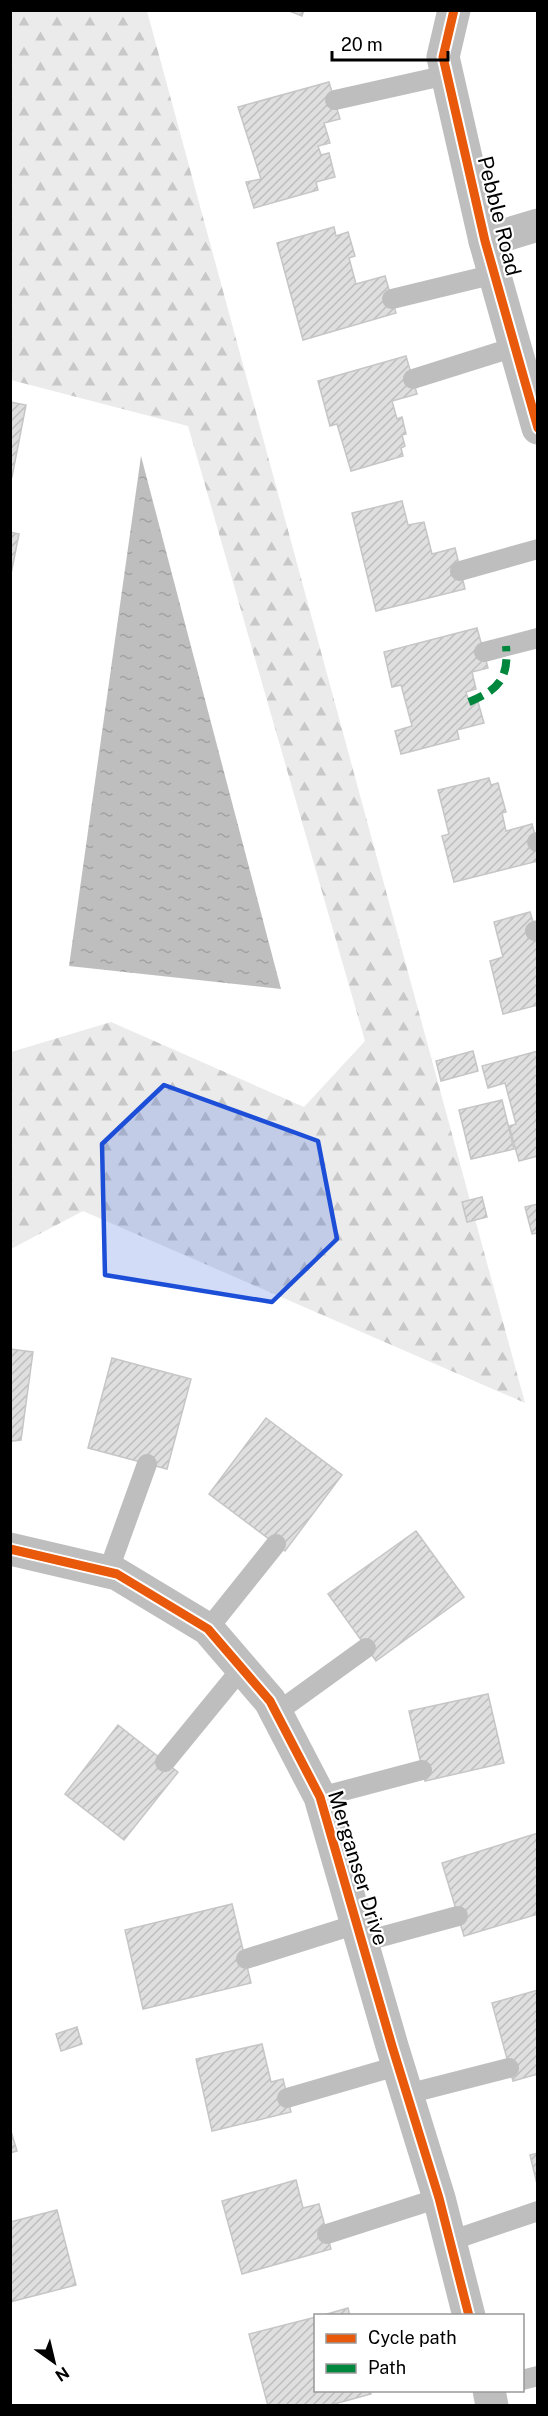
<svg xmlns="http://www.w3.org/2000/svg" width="548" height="2416" font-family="'Public Sans',sans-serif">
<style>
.forest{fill:url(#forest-firs)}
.water{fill:url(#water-ripples)}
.building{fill:url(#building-hatch);stroke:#c6c6c6;stroke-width:1.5}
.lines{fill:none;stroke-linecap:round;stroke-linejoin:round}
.lane{stroke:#bebebe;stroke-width:20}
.street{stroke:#bebebe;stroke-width:33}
.quiet{stroke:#00873e;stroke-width:8;stroke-dasharray:15 8;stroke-linecap:butt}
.cycleway-casing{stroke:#fff;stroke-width:13}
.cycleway{stroke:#e8590c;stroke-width:9}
.marked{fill:#1d4ed8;fill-opacity:0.2;stroke:#1d4ed8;stroke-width:4.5;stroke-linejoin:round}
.labels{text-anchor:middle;stroke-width:4.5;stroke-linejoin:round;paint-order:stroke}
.street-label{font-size:21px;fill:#000;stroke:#fff}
</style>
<defs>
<pattern id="forest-firs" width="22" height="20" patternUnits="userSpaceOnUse" patternTransform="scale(1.5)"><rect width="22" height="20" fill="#ebebeb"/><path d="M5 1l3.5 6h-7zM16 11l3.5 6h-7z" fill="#c8c8c8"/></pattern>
<pattern id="water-ripples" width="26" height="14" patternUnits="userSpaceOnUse" patternTransform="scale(1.5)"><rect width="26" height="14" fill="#bebebe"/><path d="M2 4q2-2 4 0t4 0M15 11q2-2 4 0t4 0" fill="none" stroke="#a2a2a2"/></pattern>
<pattern id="building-hatch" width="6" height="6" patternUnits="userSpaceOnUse" patternTransform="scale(1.5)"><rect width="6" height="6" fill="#dfdfdf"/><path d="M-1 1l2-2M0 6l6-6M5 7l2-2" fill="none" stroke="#bebebe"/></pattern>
</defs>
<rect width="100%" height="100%" fill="#fff"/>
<!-- forest -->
<polygon class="forest" points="11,11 147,11 525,1403 83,1211 11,1249 11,1052 111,1022 304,1107 365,1041 188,426 11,380"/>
<!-- water -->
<polygon class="water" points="141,456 281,989 69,966"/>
<!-- building -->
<g class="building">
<polygon points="287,10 304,10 302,16"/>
<polygon points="329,82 340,119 324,123 330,143 318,146 321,155 329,153 335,177 316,182 318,190 254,208 246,182 261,179 238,107"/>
<polygon points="334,227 336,236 348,232 355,256 349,258 356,284 385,276 396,313 303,340 277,243"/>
<polygon points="406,356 417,394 392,401 397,419 402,417 406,434 402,435 405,446 401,448 403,456 351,471 337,424 330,426 318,381"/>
<polygon points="10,402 26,405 12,477 10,476"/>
<polygon points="402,501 408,525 424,522 432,554 455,548 465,589 376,611 352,513"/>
<polygon points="10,532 19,534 10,579"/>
<polygon points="477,628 488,668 472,672 476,689 466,692 470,705 478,702 484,723 457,730 459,739 401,754 395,731 412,726 401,685 392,687 384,652"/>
<polygon points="489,778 491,785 498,783 506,812 502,813 506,831 532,824 538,846 538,861 454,882 442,836 449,834 438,790"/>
<polygon points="530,912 538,938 538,1005 503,1014 490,961 503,957 494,922"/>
<polygon points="473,1051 478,1071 441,1081 436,1061"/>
<polygon points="538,1051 538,1156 519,1161 509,1126 516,1124 505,1083 488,1088 482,1066"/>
<polygon points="502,1100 514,1149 471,1159 459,1110"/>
<polygon points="482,1197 487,1217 467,1222 462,1202"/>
<polygon points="538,1204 538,1233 532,1234 525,1207"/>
<polygon points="10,1349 33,1352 21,1440 13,1441 10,1441"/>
<polygon points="112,1358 191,1379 167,1469 88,1448"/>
<polygon points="266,1418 342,1475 285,1551 209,1494"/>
<polygon points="416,1531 464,1597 376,1661 328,1594"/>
<polygon points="488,1694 504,1763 425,1781 409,1711"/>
<polygon points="118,1725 178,1772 124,1840 65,1794"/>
<polygon points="538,1833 538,1914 464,1936 442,1863"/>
<polygon points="232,1904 251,1983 143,2009 125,1930"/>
<polygon points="538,1990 538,2074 513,2081 492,2003"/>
<polygon points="77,2027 82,2044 61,2051 56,2034"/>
<polygon points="262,2044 271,2082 283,2079 291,2112 212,2131 196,2059"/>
<polygon points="10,2128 17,2151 10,2153"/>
<polygon points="538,2153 538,2188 530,2155"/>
<polygon points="296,2180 303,2208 319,2204 331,2249 242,2274 222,2201"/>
<polygon points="57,2210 76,2285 10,2302 10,2222"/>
<polygon points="348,2308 350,2316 320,2316"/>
<polygon points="316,2317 316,2390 370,2390 371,2394 327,2406 268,2406 249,2334"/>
</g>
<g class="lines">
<!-- lane -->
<g class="lane">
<polyline points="335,100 447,75"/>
<polyline points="392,299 495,274"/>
<polyline points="413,379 515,347"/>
<polyline points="460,571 538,549"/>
<polyline points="484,652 538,638"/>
<polyline points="537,842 538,842"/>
<polyline points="535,931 538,930"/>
<polyline points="108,1572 147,1464"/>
<polyline points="208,1629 276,1544"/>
<polyline points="276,1713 366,1648"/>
<polyline points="165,1762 242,1668"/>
<polyline points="320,1797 422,1770"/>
<polyline points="362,1942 458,1916"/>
<polyline points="246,1959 357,1924"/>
<polyline points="407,2094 509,2068"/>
<polyline points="287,2098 397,2066"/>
<polyline points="327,2234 439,2198"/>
<polyline points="450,2241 538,2211"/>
<polyline points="522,2380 538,2376"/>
</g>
<!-- street -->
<g class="street">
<polyline points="454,10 443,57 485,241 538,428"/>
<polyline points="485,241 538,225"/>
<polyline points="10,1549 117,1574 208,1629 270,1701 320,1797 392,2046 439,2198 469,2316"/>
<polyline points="489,2390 492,2406"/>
</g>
<!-- quiet -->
<path class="quiet" d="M 469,702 C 498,690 509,679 506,646"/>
<!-- cycleway casing -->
<g class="cycleway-casing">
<g id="cycleway">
<polyline points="454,10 443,57 485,241 538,428"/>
<polyline points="10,1549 117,1574 208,1629 270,1701 320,1797 392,2046 439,2198 469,2316"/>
</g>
</g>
<!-- cycleway -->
<use href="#cycleway" class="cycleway"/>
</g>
<!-- marked area -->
<path class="marked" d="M 164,1085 L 318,1141 L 337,1239 L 272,1302 L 105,1275 L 102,1144 Z"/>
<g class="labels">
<!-- street labels -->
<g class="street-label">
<text transform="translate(499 216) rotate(76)" y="7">Pebble Road</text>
<text transform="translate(358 1868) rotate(73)" y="7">Merganser Drive</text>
</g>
</g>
<!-- border -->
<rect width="548" height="2416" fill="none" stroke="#000000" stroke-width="24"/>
<!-- legend -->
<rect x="314" y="2314" width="210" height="78" fill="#ffffff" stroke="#999999" stroke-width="1.5"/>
<rect x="326" y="2334" width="30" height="9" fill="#e8590c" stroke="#999999" stroke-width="1.5"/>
<text x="368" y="2344" font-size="18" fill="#000000">Cycle path</text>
<rect x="326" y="2364" width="30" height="9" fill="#00873e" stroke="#999999" stroke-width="1.5"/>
<text x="368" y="2374" font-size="18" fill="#000000">Path</text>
<!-- north arrow -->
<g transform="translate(54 2362) rotate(146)" stroke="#ffffff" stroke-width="4.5" paint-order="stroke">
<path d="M0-4.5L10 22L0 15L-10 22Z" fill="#000000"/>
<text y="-9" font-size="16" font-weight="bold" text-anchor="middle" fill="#000000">N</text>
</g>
<!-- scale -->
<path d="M332 51v9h116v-9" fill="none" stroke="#000000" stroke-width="3"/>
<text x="341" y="51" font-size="18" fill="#000000" stroke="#ffffff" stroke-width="4.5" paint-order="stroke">20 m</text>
</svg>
